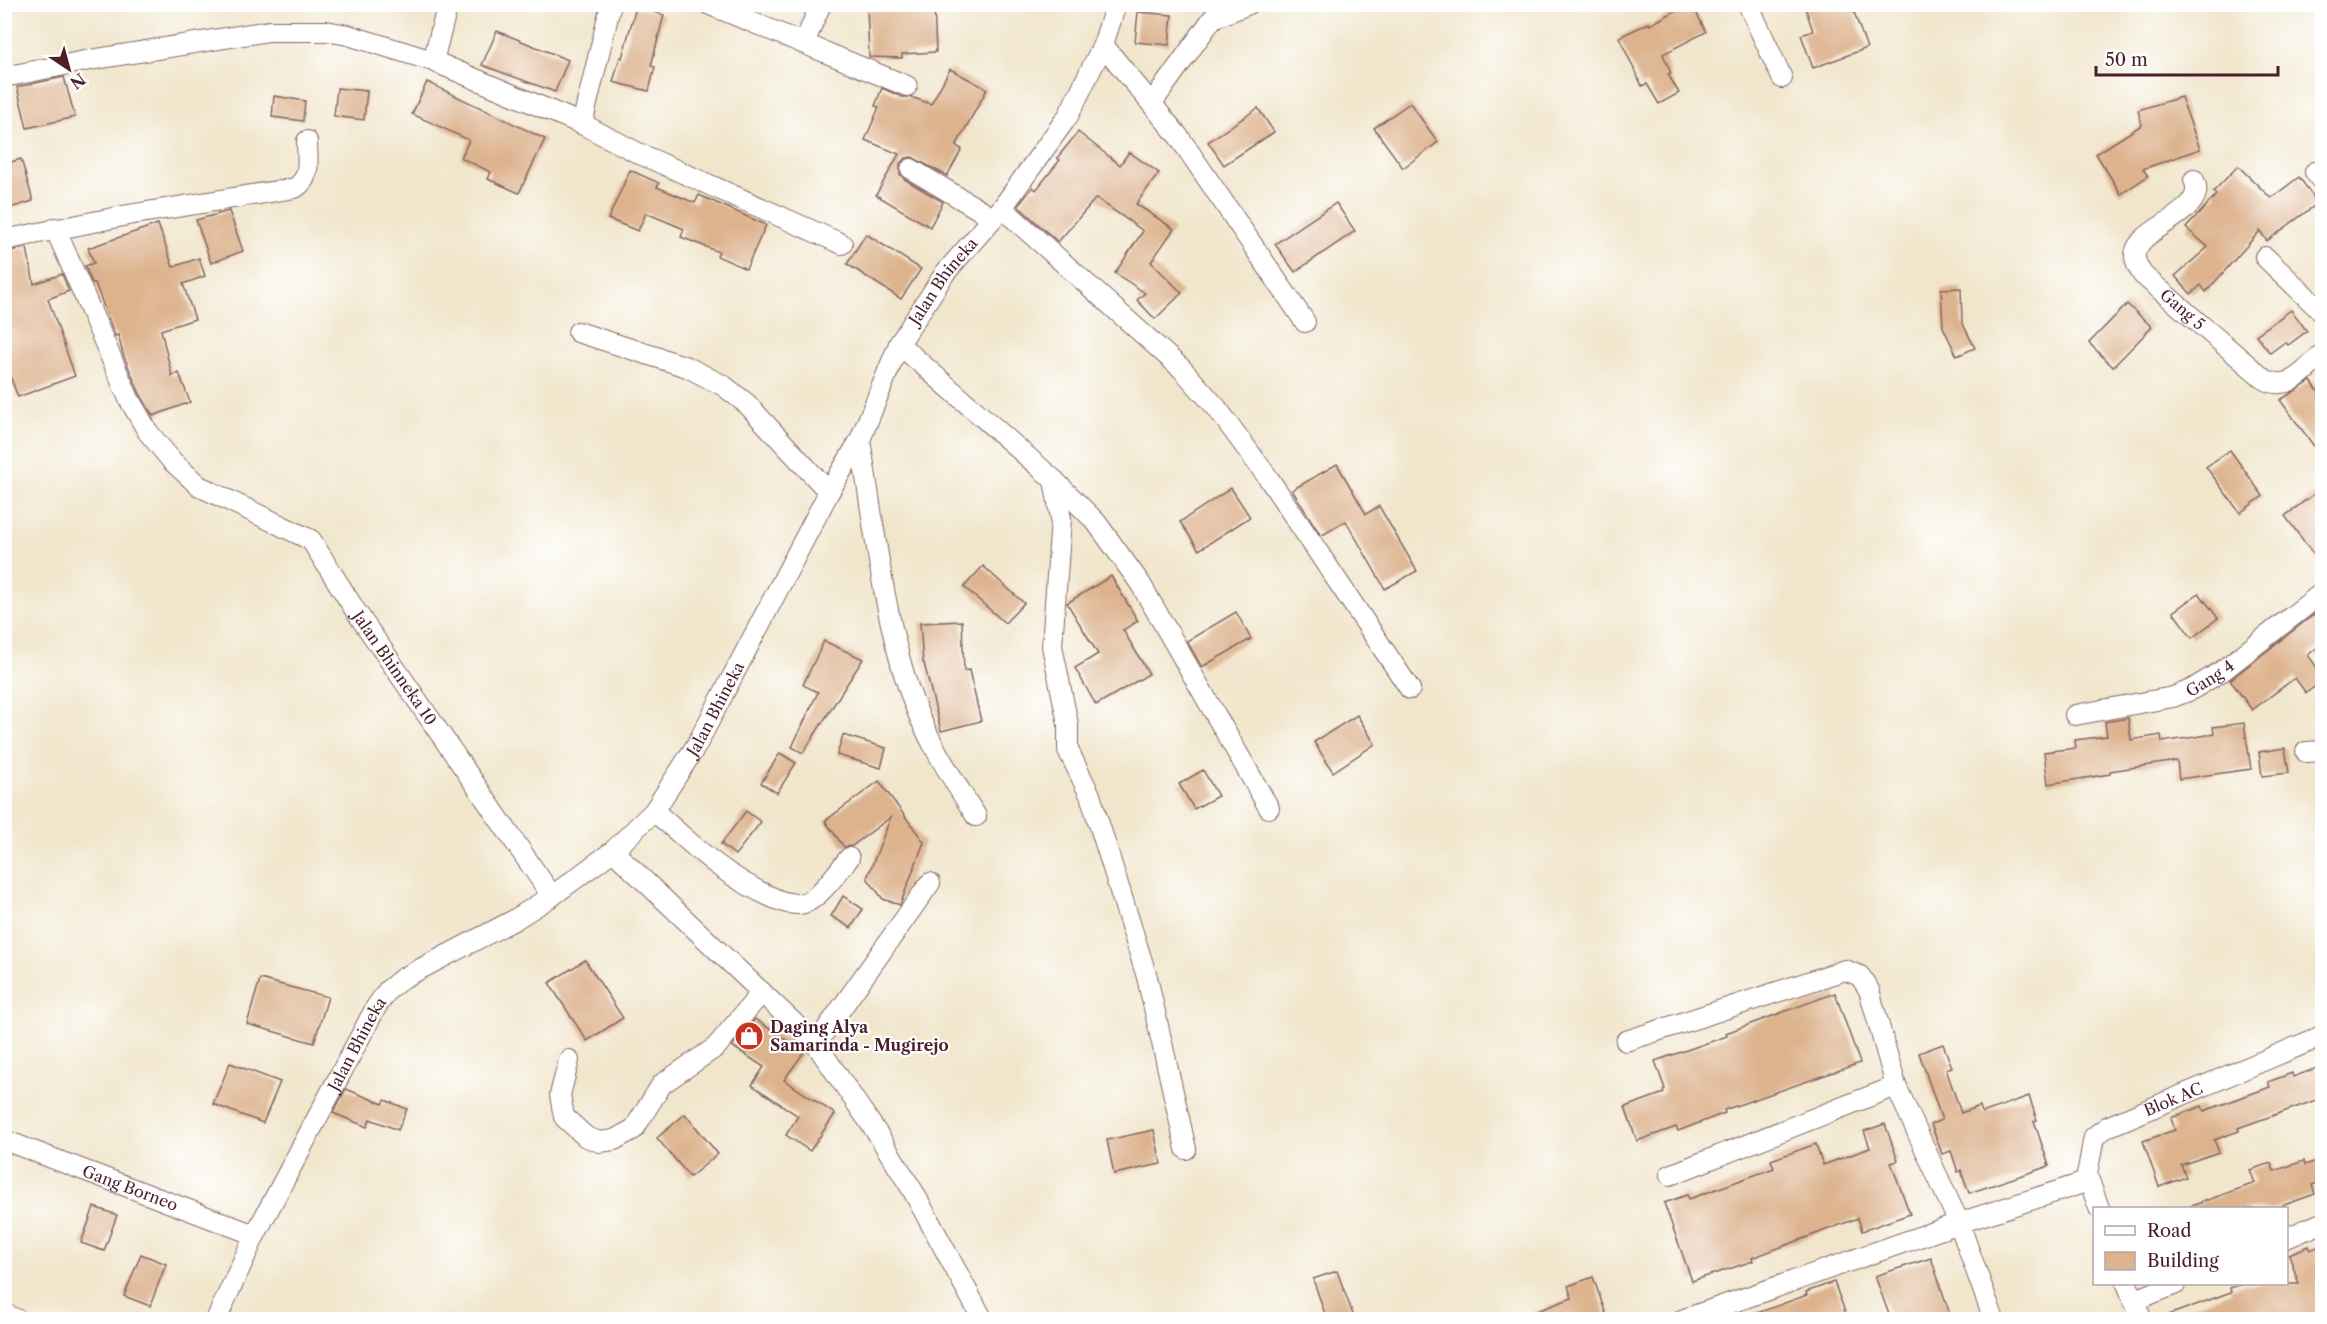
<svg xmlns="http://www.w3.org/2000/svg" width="2327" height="1324" font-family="'Libre Caslon Text',serif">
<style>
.building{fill:#ddb38e}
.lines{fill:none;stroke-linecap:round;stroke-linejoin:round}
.minor-casing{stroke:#846563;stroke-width:22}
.minor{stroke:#fff;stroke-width:20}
.labels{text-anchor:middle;stroke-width:4.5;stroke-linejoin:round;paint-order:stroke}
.street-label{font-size:16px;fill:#4a1f2b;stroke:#fff}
.poi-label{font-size:16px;font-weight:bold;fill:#4a1f2b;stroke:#fff;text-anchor:start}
</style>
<rect width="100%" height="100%" fill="#fff"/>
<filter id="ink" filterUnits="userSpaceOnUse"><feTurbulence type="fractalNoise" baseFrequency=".0167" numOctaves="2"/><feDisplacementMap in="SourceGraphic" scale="12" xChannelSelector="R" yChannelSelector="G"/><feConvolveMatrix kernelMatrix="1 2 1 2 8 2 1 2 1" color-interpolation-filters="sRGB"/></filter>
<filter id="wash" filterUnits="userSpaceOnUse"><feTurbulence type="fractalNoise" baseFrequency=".008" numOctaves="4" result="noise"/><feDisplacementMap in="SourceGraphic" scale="24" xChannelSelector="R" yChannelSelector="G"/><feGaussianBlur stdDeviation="1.35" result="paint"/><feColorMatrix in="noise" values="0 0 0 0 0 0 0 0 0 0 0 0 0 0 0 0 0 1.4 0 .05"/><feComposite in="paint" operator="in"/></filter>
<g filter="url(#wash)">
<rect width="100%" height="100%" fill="#f1e6cc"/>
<g id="blocks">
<!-- building -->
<g class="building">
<polygon points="934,4 936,52 902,54 902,58 869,57 867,6"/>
<polygon points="1688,4 1692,4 1706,32 1663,54 1671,73 1668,74 1679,93 1659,104 1647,84 1642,86 1619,37 1649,23 1650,25"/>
<polygon points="1804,4 1851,4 1867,48 1813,68 1801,35 1813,31"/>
<polygon points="636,7 664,15 651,66 655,67 649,91 613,82 620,57 622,58"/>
<polygon points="1138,12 1172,15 1169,45 1135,42"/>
<polygon points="497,31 568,60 555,92 482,65"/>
<polygon points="950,69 987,89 956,146 962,149 947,176 912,157 906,158 900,163 900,174 904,179 943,202 930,227 876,195 899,154 865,140 879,107 875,106 882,88 902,97 911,97 931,104"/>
<polygon points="64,77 75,117 27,128 17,87"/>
<polygon points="427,82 545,139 519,193 488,179 491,172 461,158 469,140 412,114"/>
<polygon points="337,88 367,91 364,120 334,116"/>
<polygon points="274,96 305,101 303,121 272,117"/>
<polygon points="2181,97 2200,149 2143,169 2148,176 2121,194 2096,154 2142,125 2138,110"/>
<polygon points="1410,103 1438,142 1403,168 1374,128"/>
<polygon points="1258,108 1274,132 1224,165 1208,142"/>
<polygon points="1078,132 1120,165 1129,152 1159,173 1136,204 1174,229 1151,262 1182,293 1155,319 1137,300 1145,293 1115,273 1143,231 1096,198 1058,242 1018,206 1033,187 1036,190 1060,160 1057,158"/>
<polygon points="21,159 33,201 4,210 4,164"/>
<polygon points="2238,166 2271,198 2299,177 2318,203 2267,241 2260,231 2206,292 2201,285 2191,294 2175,276 2208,247 2186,228 2216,195 2213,192"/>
<polygon points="630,170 659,183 657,187 695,203 699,195 766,225 746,269 717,256 719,252 681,237 684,229 646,213 638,231 608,219"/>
<polygon points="1336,203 1355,231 1295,272 1275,244"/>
<polygon points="229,211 243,251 211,263 196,220"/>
<polygon points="158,224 173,267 199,258 205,276 183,284 195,319 161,330 172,376 179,373 190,402 153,416 140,394 123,354 118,335 115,336 95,283 92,283 85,266 94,263 88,248"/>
<polygon points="866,234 921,269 901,299 847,264"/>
<polygon points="27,248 34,284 62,274 69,291 48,299 75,376 18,397 4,360 4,252"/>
<polygon points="1961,288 1962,322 1975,348 1957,356 1943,327 1941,289"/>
<polygon points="2127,304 2152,327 2113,367 2089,343"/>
<polygon points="2291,310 2307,331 2288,345 2285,342 2270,353 2256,335"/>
<polygon points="2311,381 2322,397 2322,457 2280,400"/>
<polygon points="2230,450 2263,496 2240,513 2206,467"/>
<polygon points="1337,464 1366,514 1379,506 1417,571 1385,589 1346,521 1321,536 1292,490"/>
<polygon points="1231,488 1250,517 1199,550 1180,522"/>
<polygon points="2322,488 2322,566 2285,516"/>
<polygon points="983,566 1024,603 1005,623 964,587"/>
<polygon points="1111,576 1138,621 1123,630 1149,674 1096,705 1075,668 1098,654 1067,603"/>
<polygon points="2199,593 2218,618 2192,638 2173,612"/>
<polygon points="2322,608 2322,644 2308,655 2322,675 2322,681 2306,693 2295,678 2252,710 2230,680"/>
<polygon points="1236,612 1251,639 1202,667 1187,641"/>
<polygon points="962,621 964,671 969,670 981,721 941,731 924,663 923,663 920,623"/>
<polygon points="824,641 863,659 803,753 792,747 818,692 803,685"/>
<polygon points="1357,715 1375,744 1333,772 1314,742"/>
<polygon points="2128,718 2131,740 2161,735 2162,742 2214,734 2213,727 2244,723 2251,769 2179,779 2177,761 2110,771 2110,774 2048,784 2044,752 2076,748 2075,740 2107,736 2105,722"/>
<polygon points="843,735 886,748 881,768 837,755"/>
<polygon points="2285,748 2289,773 2262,776 2259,752"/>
<polygon points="780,753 796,763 777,793 761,783"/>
<polygon points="1203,770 1218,796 1194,809 1179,784"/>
<polygon points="879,781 924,842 900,905 883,899 867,878 891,817 852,846 844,847 825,821"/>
<polygon points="746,811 761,822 735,855 721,844"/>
<polygon points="843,896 863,909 851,928 831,916"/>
<polygon points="585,960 623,1018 587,1041 549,983"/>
<polygon points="260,979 328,997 314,1043 247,1024"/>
<polygon points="1835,993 1860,1063 1724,1110 1725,1113 1678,1131 1676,1127 1637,1141 1625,1107 1664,1093 1663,1090 1665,1089 1655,1061 1727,1036 1726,1033"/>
<polygon points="755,1019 804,1052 784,1080 835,1114 810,1151 786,1135 798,1116 752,1085 764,1067 732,1046"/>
<polygon points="1943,1044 1952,1067 1946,1069 1961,1113 1980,1106 1982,1113 2029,1096 2037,1120 2034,1121 2049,1166 1969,1193 1961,1170 1958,1172 1951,1151 1942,1154 1931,1124 1942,1120 1919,1053"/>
<polygon points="230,1063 280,1082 263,1123 213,1104"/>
<polygon points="2322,1066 2322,1098 2238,1128 2239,1131 2214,1140 2219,1152 2181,1165 2186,1177 2159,1187 2143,1141 2175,1130 2171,1118 2202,1106 2204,1111 2270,1087 2268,1082 2292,1073 2293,1077"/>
<polygon points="346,1089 383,1104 385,1100 407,1109 398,1130 370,1119 367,1127 333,1113"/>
<polygon points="685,1114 718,1154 690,1177 657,1138"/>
<polygon points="1885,1124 1898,1161 1891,1163 1910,1214 1862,1231 1858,1218 1752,1258 1753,1261 1692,1281 1664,1203 1687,1195 1689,1199 1774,1168 1771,1160 1816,1144 1823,1165 1870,1148 1864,1131"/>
<polygon points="1154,1130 1161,1164 1114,1174 1107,1140"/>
<polygon points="2322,1159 2322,1181 2312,1185 2315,1194 2273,1209 2192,1209 2191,1206 2255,1183 2250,1170 2271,1163 2274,1171 2304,1161 2305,1165"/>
<polygon points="94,1207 117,1215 104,1251 81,1243"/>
<polygon points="2322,1245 2322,1320 2163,1320 2163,1317 2231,1292 2230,1288 2243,1284 2299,1284 2289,1254 2309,1246 2310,1250"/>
<polygon points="141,1254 166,1264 150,1306 124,1296"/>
<polygon points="1931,1258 1952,1320 1891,1320 1875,1276"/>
<polygon points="1337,1271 1355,1320 1327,1320 1313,1279"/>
<polygon points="1593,1277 1608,1320 1521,1320 1521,1317 1572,1298 1568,1286"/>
<polygon points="1834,1282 1848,1320 1747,1320 1746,1317 1807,1295 1806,1292"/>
</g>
</g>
</g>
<g filter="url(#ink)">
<use href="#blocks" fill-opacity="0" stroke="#846563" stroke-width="1.5"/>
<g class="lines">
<!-- minor casing -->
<g class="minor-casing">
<g id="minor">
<polyline points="708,4 907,86"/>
<polyline points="1748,4 1782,78"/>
<polyline points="804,43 821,4"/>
<polyline points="1103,45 1179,137 1305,322"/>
<polyline points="433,61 448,4"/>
<polyline points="4,77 90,60 269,31 326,31 348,35 433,61 582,124 638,153 842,244"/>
<polyline points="1152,103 1213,18 1249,4"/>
<polyline points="582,124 611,4"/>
<polyline points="911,169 993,218"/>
<polyline points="2315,172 2322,181"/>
<path id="s1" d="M 2194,180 C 2210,213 2139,226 2135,254 C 2134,262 2139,269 2143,275 L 2264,379 C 2289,393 2305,370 2322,354"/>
<polyline points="1002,208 1182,369 1216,407 1269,479 1410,689"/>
<path id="s2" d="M 55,228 L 129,399 L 148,432 L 172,461 L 199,486 L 311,540 L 355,610 L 552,896"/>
<path d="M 4,240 L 128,215 L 295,188 C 312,178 307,159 307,141"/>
<polyline points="2265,257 2322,312"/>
<polyline points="578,332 687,367 724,386 747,404 829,492"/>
<polyline points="899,344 1054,480 1096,522 1140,583 1269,808"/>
<path d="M 860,440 C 874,522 882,607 908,687 C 923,733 950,775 976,816"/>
<polyline points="1054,480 1061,519 1052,646 1068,724 1068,750 1090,795 1147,977 1186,1149"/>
<path id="s3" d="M 2075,715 L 2173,697 L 2191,690 L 2222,671 L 2322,593"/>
<polyline points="2306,752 2322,751"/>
<path d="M 654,811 C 693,845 721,874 769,896 C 780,901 792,906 804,903 C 818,900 840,869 849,858"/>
<polyline points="613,851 816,1044 877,1133 913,1191 983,1320"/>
<polyline points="1626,1041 1845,970 1860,976 1869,990 1896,1086 1959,1223 1994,1320"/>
<polyline points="816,1044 930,883"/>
<polyline points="569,1060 560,1095 564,1117 586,1137 600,1142 614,1140 634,1129 662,1084 716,1047 762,992"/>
<path id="s4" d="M 4,1140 L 255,1235"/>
<polyline points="1670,1175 1896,1086"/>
<path id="s5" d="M 2099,1208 L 2087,1175 L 2094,1137 L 2107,1127 L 2322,1036"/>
<polyline points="2286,1238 2322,1223"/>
<polyline points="2127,1284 2142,1320"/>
<polyline points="2133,1301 2176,1284"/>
<polyline points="4,1314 18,1320"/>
<path id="s6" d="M 216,1320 L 255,1235 L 376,1007 L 388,990 L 403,978 L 514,920 L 552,896 L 613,851 L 654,811 L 696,746 L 829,492 L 860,440 L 899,344 L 945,273 L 1002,208 L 1068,116 L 1103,45 L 1116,4"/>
<polyline points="1682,1320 1959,1223 2089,1181"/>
</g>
</g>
<!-- minor -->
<use href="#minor" class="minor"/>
</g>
</g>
<!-- icons -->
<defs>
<g id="shop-disc" transform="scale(1.5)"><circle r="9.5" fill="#c8321e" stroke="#fff"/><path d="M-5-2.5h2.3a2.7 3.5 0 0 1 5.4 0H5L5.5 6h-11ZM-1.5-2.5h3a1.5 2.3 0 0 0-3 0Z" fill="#fff"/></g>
</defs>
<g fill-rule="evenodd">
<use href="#shop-disc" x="749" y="1036"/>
</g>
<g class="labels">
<!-- street labels -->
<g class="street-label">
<text dy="6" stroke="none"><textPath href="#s6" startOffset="1300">Jalan Bhineka</textPath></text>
<text dy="6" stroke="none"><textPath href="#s1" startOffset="177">Gang 5</textPath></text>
<text dy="6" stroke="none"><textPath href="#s2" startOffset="576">Jalan Bhinneka 10</textPath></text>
<text dy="6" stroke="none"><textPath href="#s3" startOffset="141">Gang 4</textPath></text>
<text dy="6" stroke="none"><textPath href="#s6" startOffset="814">Jalan Bhineka</textPath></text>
<text dy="6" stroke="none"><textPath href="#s6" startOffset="310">Jalan Bhineka</textPath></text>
<text dy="6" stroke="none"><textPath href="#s5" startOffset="162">Blok AC</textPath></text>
<text dy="6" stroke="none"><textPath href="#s4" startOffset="135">Gang Borneo</textPath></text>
</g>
<!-- poi labels -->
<g class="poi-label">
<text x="770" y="1033">Daging Alya<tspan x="770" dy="18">Samarinda - Mugirejo</tspan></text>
</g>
</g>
<!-- margin -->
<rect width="2327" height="1324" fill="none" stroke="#fff" stroke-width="24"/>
<!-- legend -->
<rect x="2093" y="1207" width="195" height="78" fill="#ffffff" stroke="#b7a5aa" stroke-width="1.5"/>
<rect x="2105" y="1226" width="30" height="9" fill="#ffffff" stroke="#b7a5aa" stroke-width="1.5"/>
<text x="2147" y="1237" font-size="18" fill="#4a1f2b">Road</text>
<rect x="2105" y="1252" width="30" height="18" fill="#ddb38e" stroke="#b7a5aa" stroke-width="1.5"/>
<text x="2147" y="1267" font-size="18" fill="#4a1f2b">Building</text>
<!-- north arrow -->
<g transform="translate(69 69) rotate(144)" stroke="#ffffff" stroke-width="4.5" paint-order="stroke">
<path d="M0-4.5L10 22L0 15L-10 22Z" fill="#4a1f2b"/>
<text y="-9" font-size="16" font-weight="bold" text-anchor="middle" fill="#4a1f2b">N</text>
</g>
<!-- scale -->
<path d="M2096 66v9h182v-9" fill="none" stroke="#4a1f2b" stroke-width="3"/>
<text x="2105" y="66" font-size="18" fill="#4a1f2b" stroke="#ffffff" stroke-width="4.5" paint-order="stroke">50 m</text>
</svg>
